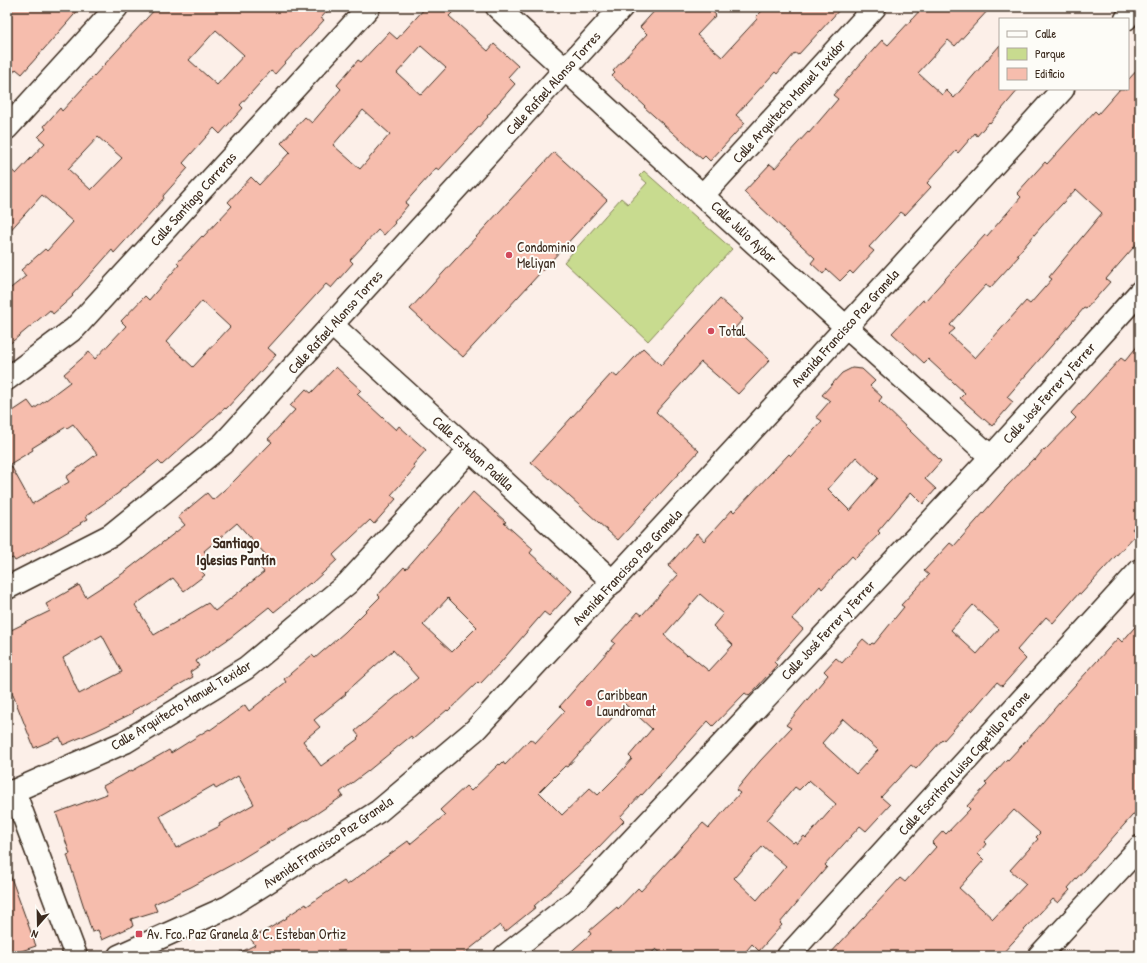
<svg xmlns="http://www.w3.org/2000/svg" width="1147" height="963" font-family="'Patrick Hand',sans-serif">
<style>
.green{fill:#c8db8f;stroke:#828256}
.building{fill:#f6bdad;stroke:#3b2a1e;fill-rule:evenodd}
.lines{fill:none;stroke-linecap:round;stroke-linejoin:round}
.street-casing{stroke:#3b2a1e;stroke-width:25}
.street{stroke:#fdfcf7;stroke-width:22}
.poi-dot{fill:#d1495b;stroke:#fdfcf7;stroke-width:1.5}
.labels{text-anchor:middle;stroke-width:4;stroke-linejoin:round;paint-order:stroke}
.street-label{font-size:14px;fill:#3b2a1e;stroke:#fdfcf7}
.poi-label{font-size:14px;fill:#3b2a1e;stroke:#fdfcf7;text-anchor:start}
.neighbourhood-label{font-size:15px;font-weight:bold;fill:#3b2a1e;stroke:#fdfcf7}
</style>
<rect width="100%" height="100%" fill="#fcefe8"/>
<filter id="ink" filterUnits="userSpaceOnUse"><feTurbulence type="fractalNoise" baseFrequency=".025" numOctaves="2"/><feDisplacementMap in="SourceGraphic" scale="8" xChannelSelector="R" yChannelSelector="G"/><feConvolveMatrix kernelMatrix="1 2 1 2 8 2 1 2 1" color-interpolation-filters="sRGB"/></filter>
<g filter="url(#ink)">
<!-- green -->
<polygon class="green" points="644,171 732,249 648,341 564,262 621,198 628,204 647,183 639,176"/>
<!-- building -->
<g class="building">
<polygon points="7,7 81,7 22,74 16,69 7,80"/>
<path d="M 157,7 L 331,7 L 321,18 L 324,20 L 275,74 L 271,71 L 240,105 L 243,108 L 220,134 L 214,128 L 183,163 L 188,168 L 163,196 L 164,198 L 114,253 L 112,250 L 72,295 L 73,296 L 53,314 L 50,310 L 7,346 L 7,291 L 26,276 L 21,270 L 45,249 L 47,251 L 73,222 L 42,195 L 7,234 L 7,166 L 16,174 L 45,143 L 38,137 L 46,129 L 44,126 L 60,108 L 62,111 ZM 216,30 L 244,55 L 217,85 L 189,60 ZM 98,137 L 122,158 L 91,190 L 68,169 Z"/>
<path d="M 426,7 L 458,7 L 449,16 L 488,51 L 494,44 L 518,66 L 508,77 L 515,84 L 487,116 L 488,117 L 439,170 L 436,168 L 405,203 L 408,205 L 394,222 L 395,223 L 384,235 L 378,230 L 350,260 L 353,263 L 331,288 L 326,284 L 268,348 L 276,355 L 226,409 L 225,408 L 162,465 L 158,461 L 120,491 L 120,492 L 86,516 L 88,519 L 80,523 L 81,524 L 52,541 L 15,561 L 13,558 L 7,560 L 7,415 L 28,401 L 34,409 L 70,382 L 64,374 L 89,352 L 95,359 L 126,326 L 121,321 L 145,296 L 149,300 L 179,265 L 177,263 L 202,236 L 203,237 L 232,206 L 228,202 L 251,177 L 259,185 L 290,152 L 281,143 L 305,117 L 312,123 L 341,89 L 337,85 L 358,60 L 361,62 L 389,32 L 397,39 ZM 421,46 L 446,68 L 421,95 L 397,73 ZM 363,110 L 390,134 L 360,169 L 333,145 ZM 202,301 L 230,327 L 193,367 L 166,342 ZM 73,424 L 97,454 L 66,477 L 69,482 L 32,504 L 10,464 L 33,450 L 32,448 L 66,427 L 67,428 Z"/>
<polygon points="658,7 707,7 716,15 697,35 722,57 757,19 756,17 766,7 842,7 798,55 795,53 777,74 775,72 736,115 745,123 710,161 705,156 702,159 644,107 645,106 612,76 615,73 613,71 647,34 640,27"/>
<polygon points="923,7 991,7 955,46 948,40 918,73 942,95 946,90 954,98 1000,45 1000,89 1019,89 990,123 989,122 977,136 975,133 958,153 956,151 927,183 931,187 905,215 901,212 869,247 874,251 853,274 850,271 840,281 827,269 823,274 811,263 815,258 744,192 770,164 775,168 808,132 809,133 838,99 833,95 882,40 888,45"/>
<path d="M 1140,67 L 1140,240 L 1106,279 L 1110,282 L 1086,309 L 1084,308 L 1007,397 L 1013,402 L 992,426 L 960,398 L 965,393 L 928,359 L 924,363 L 892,333 L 923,300 L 925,301 L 985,235 L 987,236 L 1021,197 L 1017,193 L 1045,162 L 1047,164 L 1095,111 L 1098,114 L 1120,89 L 1128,89 L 1128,80 ZM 1076,189 L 1102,213 L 1049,277 L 1052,279 L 1030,304 L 1026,301 L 975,358 L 949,334 L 955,329 L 950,325 L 986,285 L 990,288 L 1019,256 L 1017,255 L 1047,220 Z"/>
<polygon points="554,152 607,200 463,357 410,309"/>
<polygon points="720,299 743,319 735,328 770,360 738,394 701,362 656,412 699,451 618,540 531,462 612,373 617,377 643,348 661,365"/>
<path d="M 1140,343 L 1140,520 L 1132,529 L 1137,533 L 1081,594 L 1079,593 L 1053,623 L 1046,617 L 1017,650 L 1026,659 L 1002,686 L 997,682 L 972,711 L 971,710 L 943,741 L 942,740 L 916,769 L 911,765 L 881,797 L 890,805 L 866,831 L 860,826 L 825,865 L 827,867 L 780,923 L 782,925 L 759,951 L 752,944 L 742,956 L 664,956 L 656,949 L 648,956 L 566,956 L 591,934 L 589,931 L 617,907 L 618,909 L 638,888 L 641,891 L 703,823 L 709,828 L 740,793 L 736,790 L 760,761 L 791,728 L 786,725 L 828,675 L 824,671 L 836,658 L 842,663 L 863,639 L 870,645 L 872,643 L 874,644 L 904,607 L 901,605 L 929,575 L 924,571 L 950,543 L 954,546 L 1007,486 L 1033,459 L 1035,460 L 1043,450 L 1044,451 L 1076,418 L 1071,413 L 1098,383 L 1121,358 L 1125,361 ZM 973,605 L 999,629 L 977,654 L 951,630 ZM 843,719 L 878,750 L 856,774 L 822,743 ZM 809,780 L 836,804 L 806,838 L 804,836 L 797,844 L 795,841 L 793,843 L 767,820 L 795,787 L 799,790 ZM 763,846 L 786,866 L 757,900 L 734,878 Z"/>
<path d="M 336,367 L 361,390 L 357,394 L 396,430 L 399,426 L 426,450 L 413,465 L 415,468 L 391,495 L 396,499 L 374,524 L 370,520 L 333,555 L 337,560 L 311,584 L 310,583 L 274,612 L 269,607 L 230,638 L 196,661 L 199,666 L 190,672 L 193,677 L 132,711 L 133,713 L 96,731 L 63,745 L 60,737 L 34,748 L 7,680 L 7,632 L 50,611 L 46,604 L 79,585 L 86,597 L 122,574 L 185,525 L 178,517 L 207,493 L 213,500 L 233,482 L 272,442 L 268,439 L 295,410 L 290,406 L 306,389 L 311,393 ZM 237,523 L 265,554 L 261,557 L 264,562 L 259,566 L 264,572 L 215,611 L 208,603 L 154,635 L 135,605 L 173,578 L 184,591 L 205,575 L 201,571 L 213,561 L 204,551 ZM 102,635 L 122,672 L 79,694 L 63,658 Z"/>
<path d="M 852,368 L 862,369 L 875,381 L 870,386 L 882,397 L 879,401 L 941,461 L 925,479 L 936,489 L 923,504 L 911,492 L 878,531 L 880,533 L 855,559 L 852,556 L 822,589 L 820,586 L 792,619 L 803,629 L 774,662 L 777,665 L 749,696 L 745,693 L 713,726 L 708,721 L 642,795 L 641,794 L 620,817 L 624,821 L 596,850 L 534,906 L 536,907 L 505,932 L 500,925 L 461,956 L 233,956 L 255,945 L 251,939 L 287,918 L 286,917 L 306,904 L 307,906 L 344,881 L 347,885 L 408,841 L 410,844 L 445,815 L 440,810 L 466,786 L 471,791 L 499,764 L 500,765 L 503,762 L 505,765 L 530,739 L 535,743 L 565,711 L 560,706 L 615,643 L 612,641 L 638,612 L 642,615 L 678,575 L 668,566 L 697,533 L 704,541 L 732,510 L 734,512 L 789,454 L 791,456 L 822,421 L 816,417 L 830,401 L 822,395 L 842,373 ZM 856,457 L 878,478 L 850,511 L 828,489 ZM 700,594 L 723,614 L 713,626 L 733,645 L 709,671 L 688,654 L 687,655 L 664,635 ZM 625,704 L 652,729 L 629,756 L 632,759 L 618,775 L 598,795 L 590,788 L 562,815 L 539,792 L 565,766 L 567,767 Z"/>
<path d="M 473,492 L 506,522 L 504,523 L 533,549 L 530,553 L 572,591 L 549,616 L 544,612 L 500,663 L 480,684 L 478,682 L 448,711 L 447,710 L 413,739 L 411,736 L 368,771 L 340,792 L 343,796 L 307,820 L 307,819 L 233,864 L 191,887 L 154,904 L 157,911 L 131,919 L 133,926 L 102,940 L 98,930 L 92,932 L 67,855 L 70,854 L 56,813 L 107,794 L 103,786 L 132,770 L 132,771 L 169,750 L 171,753 L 209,729 L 210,730 L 245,705 L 249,711 L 286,682 L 284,679 L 312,655 L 315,658 L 345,632 L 380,597 L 378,595 L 404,567 L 406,569 ZM 448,598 L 477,627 L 452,652 L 423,625 ZM 393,650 L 418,678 L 355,731 L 359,736 L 357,738 L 358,739 L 321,766 L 303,741 L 320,727 L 314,720 L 346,694 L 345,693 ZM 238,776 L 254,804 L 219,824 L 220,826 L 176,848 L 160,816 L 214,785 L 216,789 Z"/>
<path d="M 1140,621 L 1140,807 L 1068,888 L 1070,890 L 1058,903 L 1053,899 L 1000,956 L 828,956 L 900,878 L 905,882 L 936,847 L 932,843 L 943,831 L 946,834 L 970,809 L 967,806 L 987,785 L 985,783 L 1007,759 L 1008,760 L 1036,730 L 1066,695 L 1118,638 L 1122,642 ZM 1014,810 L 1040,833 L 1036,837 L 1038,839 L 1010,870 L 1026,884 L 993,919 L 959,888 L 984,860 L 978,854 L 986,844 L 984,842 Z"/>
<polygon points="9,872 36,946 7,956 7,873"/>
</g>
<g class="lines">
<!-- street casing -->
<g class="street-casing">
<g id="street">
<polyline points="497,7 846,327 991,457"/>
<polyline points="1126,19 1135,7"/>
<polyline points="7,128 117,7"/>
<polyline points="703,195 875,7"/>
<polyline points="332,325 470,450 613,582"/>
<polyline points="7,379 75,328 369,7"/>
<polyline points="7,588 111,535 223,444 622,7"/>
<polyline points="14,791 76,956"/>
<polyline points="7,792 14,791 125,742 246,668 348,583 470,450"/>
<polyline points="119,956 228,907 379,811 475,730 745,438 1063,89"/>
<polyline points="505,956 576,900 991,457 1140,292"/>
<polyline points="788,956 1140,570"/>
<polyline points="1039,956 1140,847"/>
</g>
</g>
<!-- street -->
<use href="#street" class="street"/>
</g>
</g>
<!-- markers -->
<g class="poi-dot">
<circle cx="509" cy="255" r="4"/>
<circle cx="711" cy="331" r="4"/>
<circle cx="589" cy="703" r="4"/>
<rect x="135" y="930" width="8" height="8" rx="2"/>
</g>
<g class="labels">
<!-- street labels -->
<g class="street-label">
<text transform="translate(553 83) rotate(-48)" y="5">Calle Rafael Alonso Torres</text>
<text transform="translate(789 101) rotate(-48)" y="5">Calle Arquitecto Manuel Texidor</text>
<text transform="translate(193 199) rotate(-48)" y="5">Calle Santiago Carreras</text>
<text transform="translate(744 232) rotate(43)" y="5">Calle Julio Aybar</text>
<text transform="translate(335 322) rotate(-48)" y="5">Calle Rafael Alonso Torres</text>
<text transform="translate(845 328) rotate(-48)" y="5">Avenida Francisco Paz Granela</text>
<text transform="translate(1049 393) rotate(-48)" y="5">Calle José Ferrer y Ferrer</text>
<text transform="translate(473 453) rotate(42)" y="5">Calle Esteban Padilla</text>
<text transform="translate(627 567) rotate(-47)" y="5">Avenida Francisco Paz Granela</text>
<text transform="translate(828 630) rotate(-47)" y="5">Calle José Ferrer y Ferrer</text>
<text transform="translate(181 705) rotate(-31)" y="5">Calle Arquitecto Manuel Texidor</text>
<text transform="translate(964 763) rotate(-48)" y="5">Calle Escritora Luisa Capetillo Perone</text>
<text transform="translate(328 842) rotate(-34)" y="5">Avenida Francisco Paz Granela</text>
</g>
<!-- poi labels -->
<g class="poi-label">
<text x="517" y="252">Condominio<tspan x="517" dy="16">Meliyan</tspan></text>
<text x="719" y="336">Total</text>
<text x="597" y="700">Caribbean<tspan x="597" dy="16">Laundromat</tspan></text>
<text x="147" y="939">Av. Fco. Paz Granela &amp; C. Esteban Ortiz</text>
</g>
<!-- neighbourhood labels -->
<g class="neighbourhood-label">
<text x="236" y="548">Santiago<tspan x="236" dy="17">Iglesias Pantín</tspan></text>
</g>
</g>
<!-- margin -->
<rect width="1147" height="963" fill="none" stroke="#fdfcf7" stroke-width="24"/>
<rect x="12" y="12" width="1123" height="939" fill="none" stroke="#3b2a1e" stroke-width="1.5" filter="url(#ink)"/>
<!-- legend -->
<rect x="999" y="18" width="130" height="72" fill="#fdfcf7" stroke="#afa8a0"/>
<rect x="1007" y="31" width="20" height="6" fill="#fdfcf7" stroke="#afa8a0"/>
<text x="1035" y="38" font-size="12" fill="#3b2a1e">Calle</text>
<rect x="1007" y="48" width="20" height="12" fill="#c8db8f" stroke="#afa8a0"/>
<text x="1035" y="58" font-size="12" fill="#3b2a1e">Parque</text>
<rect x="1007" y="68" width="20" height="12" fill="#f6bdad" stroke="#afa8a0"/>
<text x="1035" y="78" font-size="12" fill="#3b2a1e">Edificio</text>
<!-- north arrow -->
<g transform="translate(38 925) rotate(200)" stroke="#fdfcf7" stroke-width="3" paint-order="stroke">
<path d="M0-3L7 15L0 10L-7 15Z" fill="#3b2a1e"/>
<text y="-6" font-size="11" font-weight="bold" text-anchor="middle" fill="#3b2a1e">N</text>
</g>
</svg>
